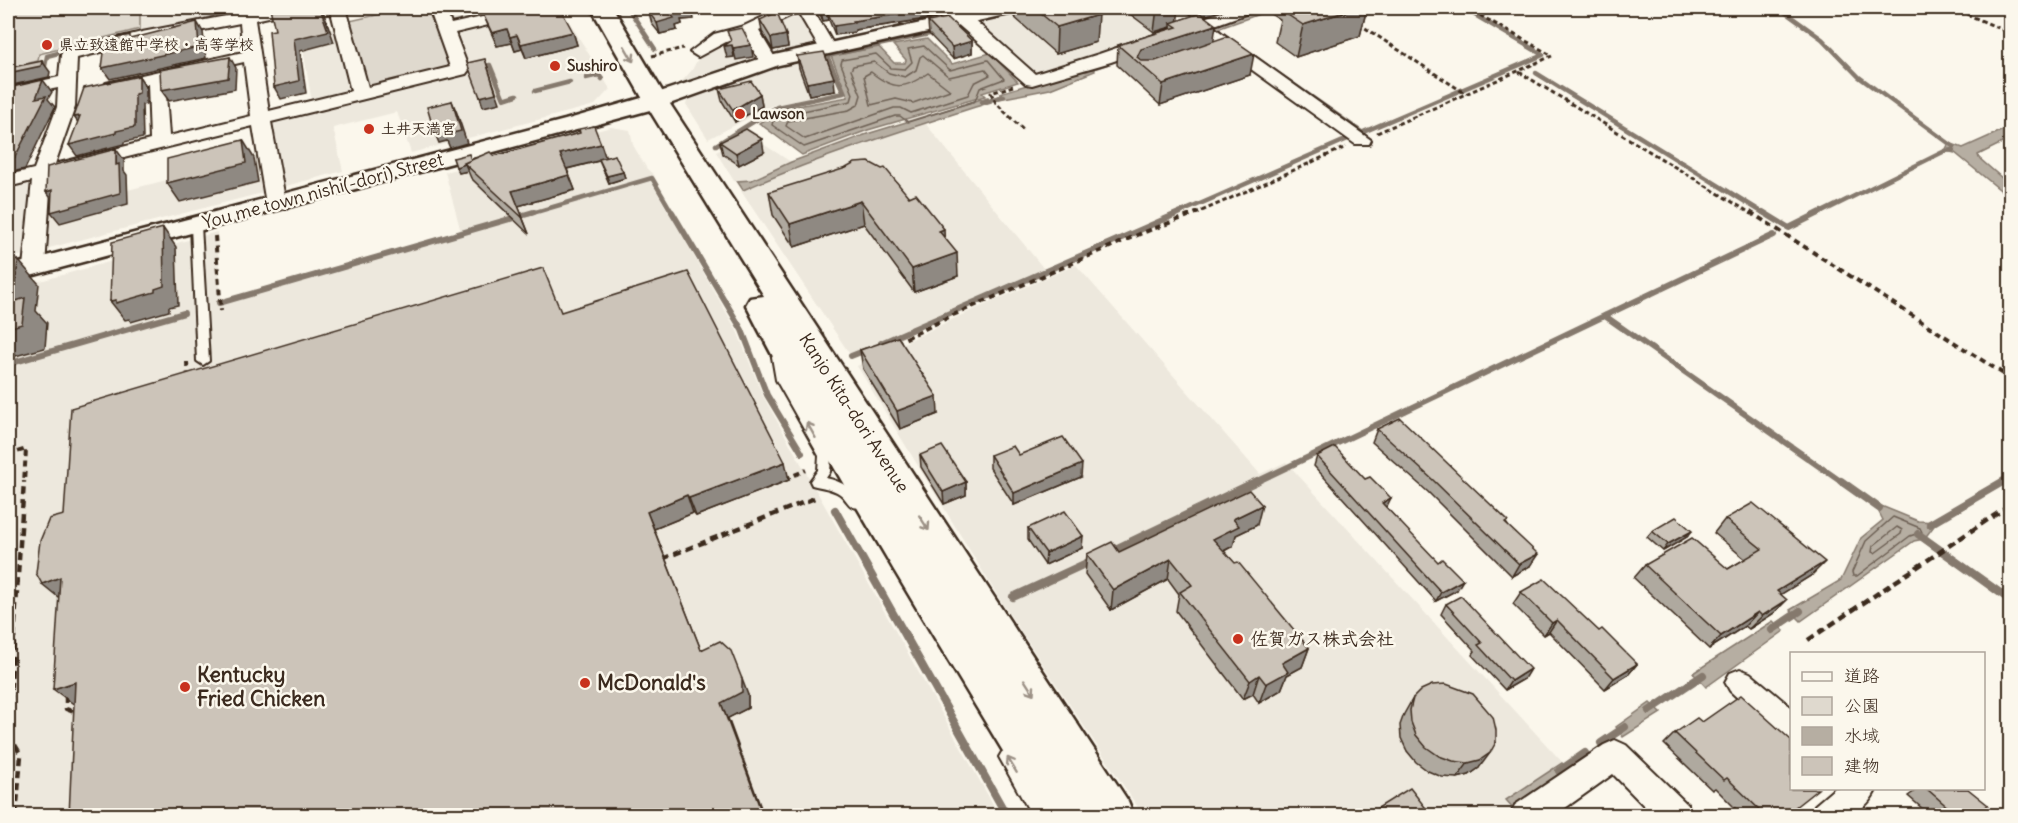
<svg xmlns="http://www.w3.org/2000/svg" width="2018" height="823" font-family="Delius,'Klee One',sans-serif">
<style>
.built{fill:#ede8dd}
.green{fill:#dfd9ce;stroke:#8d8276;stroke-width:1.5}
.water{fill:#b6aea2;stroke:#85796d;stroke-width:1.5}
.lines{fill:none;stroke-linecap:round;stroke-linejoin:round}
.shore{stroke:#6c5f53;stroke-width:1.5}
.stream-far2{stroke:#85796d;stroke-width:4.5}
.stream-far1{stroke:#85796d;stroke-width:6}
.stream{stroke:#85796d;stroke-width:8}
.service-casing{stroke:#3b2a1e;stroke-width:4}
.minor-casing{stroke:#3b2a1e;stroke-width:4}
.tertiary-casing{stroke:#3b2a1e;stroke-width:5}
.trunk-casing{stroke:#3b2a1e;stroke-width:5}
.path-far2{stroke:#3b2a1e;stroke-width:3;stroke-dasharray:4.5 3;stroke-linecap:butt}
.path-far1{stroke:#3b2a1e;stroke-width:4;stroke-dasharray:6 4.5;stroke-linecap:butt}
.path{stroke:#3b2a1e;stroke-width:4.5;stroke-dasharray:8 5;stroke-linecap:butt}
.service{fill:#fbf7ec;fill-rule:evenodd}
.minor{fill:#fbf7ec;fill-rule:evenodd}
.tertiary{fill:#fbf7ec;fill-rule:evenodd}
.trunk{fill:#fbf7ec;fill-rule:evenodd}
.wall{fill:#afa99f;stroke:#3b2a1e;stroke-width:1.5}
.shaded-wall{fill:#8f8982;stroke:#3b2a1e;stroke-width:1.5}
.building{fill:#ccc4b9;stroke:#3b2a1e;stroke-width:1.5}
.oneway{stroke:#9b9085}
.poi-dot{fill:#c8321e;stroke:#fbf7ec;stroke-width:2}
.labels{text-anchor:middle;stroke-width:5;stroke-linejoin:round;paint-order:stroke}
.far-poi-label{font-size:15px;font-weight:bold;fill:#3b2a1e;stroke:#fbf7ec;text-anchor:start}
.street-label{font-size:18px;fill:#3b2a1e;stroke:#fbf7ec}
.poi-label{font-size:18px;font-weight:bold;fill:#3b2a1e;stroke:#fbf7ec;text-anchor:start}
.near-poi-label{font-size:21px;font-weight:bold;fill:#3b2a1e;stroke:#fbf7ec;text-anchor:start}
</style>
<rect width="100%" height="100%" fill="#fbf7ec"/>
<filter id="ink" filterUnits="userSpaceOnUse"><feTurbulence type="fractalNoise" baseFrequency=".0167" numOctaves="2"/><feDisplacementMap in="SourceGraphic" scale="12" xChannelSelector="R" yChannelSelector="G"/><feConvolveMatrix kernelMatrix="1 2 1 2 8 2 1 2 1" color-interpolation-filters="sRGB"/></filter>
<g filter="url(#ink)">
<!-- built -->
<g class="built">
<polygon points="8,8 209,8 209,18 131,33 43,56 43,64 8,71"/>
<polygon points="445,8 561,8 610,89 595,105 411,153 397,112 333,128 343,171 282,187 270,119 471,71"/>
<polygon points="1034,8 1156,8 1184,28 1033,77 977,23"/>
<polygon points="802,10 819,44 735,66 677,87 692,70 701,53 710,45"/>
<polygon points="337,28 355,92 312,103 301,37"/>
<polygon points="824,55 839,93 774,105 708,139 686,104 688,97 748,75"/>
<polygon points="925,123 1044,269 928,319 851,356 741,191 793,168"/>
<polygon points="611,127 630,130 633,145 647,169 655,176 461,232 445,172"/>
<polygon points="749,135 791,162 752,180 734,181 716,152"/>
<polygon points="260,156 266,192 45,249 50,210"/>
<polygon points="34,179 27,254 8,259 8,185"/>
<polygon points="650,180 737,331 763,396 999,815 8,815 8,366 183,316 184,312 8,362 8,290 217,232 221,300 224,304"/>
<polygon points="1076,265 1260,474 1286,462 1587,789 1547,815 1143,815 1002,603 857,366 955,318"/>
</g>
<!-- green -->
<g class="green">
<polygon points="8,8 140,8 140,29 39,54 38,61 8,68"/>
<polygon points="407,8 429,8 452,69 367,90 350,21"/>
</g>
<!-- water -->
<g class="water">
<polygon points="1257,8 1276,8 1220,28 1220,31 1364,132 1361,133 1207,25"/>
<polygon points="927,39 952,64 990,53 1018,82 982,93 985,96 868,130 802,155 759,123 781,109 848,97 831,56 879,47 894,63 905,63 906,60 893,45"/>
<polygon points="1091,66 1095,71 1050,89 999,99 1000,93"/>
<path d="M 988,97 L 991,102 C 907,129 824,155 743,190 L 737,181 L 752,180 L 791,162 L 867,134 Z"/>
<polygon points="2010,127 2010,139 1978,155 1979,158 2010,185 2010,198 1955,153 1945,151 1949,143 1963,148"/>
<polygon points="1874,503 1918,521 1937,522 1924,539 1914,541 1801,621 1790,610 1841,580 1861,538 1883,520"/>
<polygon points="1773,621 1784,631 1706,687 1693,673"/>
<polygon points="1650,703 1661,713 1623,737 1616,727"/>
<polygon points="1562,763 1573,773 1516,811 1506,800"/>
</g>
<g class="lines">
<!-- shore -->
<g class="shore">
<polygon points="924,46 950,70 988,60 1004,79 980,88 975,101 908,122 900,116 895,116 804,147 772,125 773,121 784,115 851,101 853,94 841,64 842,60 876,54 891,68 905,69 912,62 908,49"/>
<polygon points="923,55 949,77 985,69 990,75 974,83 968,95 911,113 901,108 894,108 805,139 786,126 788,121 849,110 858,105 861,95 851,70 853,66 874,62 889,73 905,77 916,70 920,57"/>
<path d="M 871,72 C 894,91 905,89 928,73 L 950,90 L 913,103 L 896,99 L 871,105 L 864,76 Z"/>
<polygon points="1893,517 1920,528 1922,532 1910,536 1857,576 1853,576 1852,572 1866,541"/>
<polygon points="1897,527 1902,530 1901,534 1875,553 1872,552 1873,546"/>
</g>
<!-- stream-far2 -->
<g class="stream-far2">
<polyline points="628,8 655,49"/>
<polyline points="1779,8 1822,39 1859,77 1954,147"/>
<polyline points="256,11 270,8"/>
<polyline points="197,22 212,18 212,8"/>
<polyline points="38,68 45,66 47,56 70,50"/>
<polyline points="480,68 490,65 504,99 517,95"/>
<polyline points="1086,70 1107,63"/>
<polyline points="1536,73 1765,214"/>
<polyline points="586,78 599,75 602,79"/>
<polyline points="535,91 570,82"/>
<polyline points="982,102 1004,96"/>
<polyline points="1361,133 1543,55 1463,8"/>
<polyline points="716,145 777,107 844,93 827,56 934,33"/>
<polyline points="529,214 652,178 673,214"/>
<polyline points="1177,214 1350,138"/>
<polyline points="1818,214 1945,151 1953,150"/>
</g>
<!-- stream-far1 -->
<g class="stream-far1">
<polyline points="672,212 742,330 767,395 802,453"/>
<polyline points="1763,212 1789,228 1821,212"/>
<polyline points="219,303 534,212"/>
<polyline points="1605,316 1843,483"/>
<polyline points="881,343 1181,212"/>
<polyline points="851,356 866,350"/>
<polyline points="8,364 184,313"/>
<polyline points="1254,483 1774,235"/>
<polyline points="2001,483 2010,478"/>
</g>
<!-- stream -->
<g class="stream">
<polyline points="1841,481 1879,508"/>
<polyline points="835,510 1007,816"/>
<polyline points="1930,524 2004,481"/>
<polyline points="1918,534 2010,600"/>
<polyline points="1111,551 1257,481"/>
<polyline points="1013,597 1091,561"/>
<polyline points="1772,630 1800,611"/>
<polyline points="1649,711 1703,675"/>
<polyline points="1601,743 1625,727"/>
<polyline points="1559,771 1585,753"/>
</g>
<!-- service casing -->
<g class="service-casing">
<g id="service">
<polygon points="196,223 201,226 209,361 203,365 197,361 191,226"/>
<path d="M 778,353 L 784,357 L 788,380 L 831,456 L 830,472 L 826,478 C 843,482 853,488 861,503 L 860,507 C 849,510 848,500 840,494 C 832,488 822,488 812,485 L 810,481 L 818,470 L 819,456 L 776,380 L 772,357 Z"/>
<polygon points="1007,750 1012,752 1049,816 1032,816 999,757 1002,752"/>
</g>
</g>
<!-- minor casing -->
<g class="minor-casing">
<g id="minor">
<path d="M 268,8 L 298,8 L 296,11 L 255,20 L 269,111 L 351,91 L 330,8 L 346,8 L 368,87 L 450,67 L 429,8 L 445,8 L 451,24 L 522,8 L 549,8 L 547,11 L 455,33 L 469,70 L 466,74 L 271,122 L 286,204 L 283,208 L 269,208 L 266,204 L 253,126 L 51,176 L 45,267 L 41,272 L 34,274 L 27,272 L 23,267 L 32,181 L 8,187 L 8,175 L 34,169 L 57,107 L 58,88 L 8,98 L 8,88 L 59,77 L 61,55 L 63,51 L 142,32 ZM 240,23 L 243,52 L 106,83 L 103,87 L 106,91 L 112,92 L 148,84 L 150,140 L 55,164 L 75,107 L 77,58 L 142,42 ZM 244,62 L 251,116 L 169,136 L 165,80 Z"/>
<polygon points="782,8 812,8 835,47 833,51 821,51 798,12 759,31 777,61 774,65 762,65 745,36 726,42 698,57 690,52 714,34 744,26"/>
<polygon points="939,8 957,8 971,17 1035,74 1099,54 1233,8 1255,8 1253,11 1212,26 1371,140 1369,144 1355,144 1198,31 1111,62 1032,85 1026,84"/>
<polygon points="1740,669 1750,673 1792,708 1792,742 1781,738 1730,691 1725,682 1730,673"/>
<polygon points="1615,740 1626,745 1688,805 1693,816 1654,816 1613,774 1554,816 1510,816 1515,805 1604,745"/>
<path d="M 1835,788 L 1877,788 C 1863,820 1839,816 1810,816 L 1815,805 Z"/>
</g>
</g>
<!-- tertiary casing -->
<g class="tertiary-casing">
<polygon id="tertiary" points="990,8 1021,8 1018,12 779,65 661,107 580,129 8,282 8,266 565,120 645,97 765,57"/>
</g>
<!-- trunk casing -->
<g class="trunk-casing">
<path id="trunk" d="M 591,8 L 613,8 L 668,101 L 1128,801 L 1134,816 L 1042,816 C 941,647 835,480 746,305 L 750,298 L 764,296 L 644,101 Z"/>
</g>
<!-- path-far2 -->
<g class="path-far2">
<polyline points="1467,8 1551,55"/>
<polyline points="1953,8 2010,33"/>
<polyline points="1359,24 1466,94"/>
<polyline points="652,56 683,48"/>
<polyline points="1519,72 1752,214"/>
<polyline points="1013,86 991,93 996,103 1024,131"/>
<polyline points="1377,133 1552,56"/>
<polyline points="1195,214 1346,147"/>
</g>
<!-- path-far1 -->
<g class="path-far1">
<polyline points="1750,212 2010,378"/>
<polyline points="215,236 221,311"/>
<polyline points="896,343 953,315 1142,233 1199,212"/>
<polyline points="187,362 188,379"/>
<polyline points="8,455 26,449 24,483"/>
<polyline points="785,479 806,470"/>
</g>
<!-- path -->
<g class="path">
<polyline points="662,559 817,497"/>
<polyline points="1808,640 2010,505"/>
<polyline points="66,695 66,709 77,713"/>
<polyline points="16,816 21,755 8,733 24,481"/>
</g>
<!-- service -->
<use href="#service" class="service"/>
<!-- minor -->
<use href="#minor" class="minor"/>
<!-- tertiary -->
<use href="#tertiary" class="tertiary"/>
<!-- trunk -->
<use href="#trunk" class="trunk"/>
</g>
<!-- wall -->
<g class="wall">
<polygon points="817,8 939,8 939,17 855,30 855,32 835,35 829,20 823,21"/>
<polygon points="1014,8 1088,8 1096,42 1056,54 1014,17"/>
<polygon points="1122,8 1179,8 1177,21 1193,16 1181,8 1232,8 1204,16 1214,41 1250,75 1160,105 1117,65 1118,45 1171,29 1171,27 1154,32"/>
<polygon points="1270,8 1367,8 1360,36 1296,57 1275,42 1280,20 1269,13"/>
<polygon points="649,13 694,19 681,20 682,24 676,26 677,30 660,34 652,24"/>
<polygon points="483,14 573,32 577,45 526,58 522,49 515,51 512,43 497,46"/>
<polygon points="760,20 786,35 788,47 773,50 762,32"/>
<polygon points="928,22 972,41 972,53 953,59 929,34"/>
<polygon points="797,56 835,91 809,95 799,68"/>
<polygon points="719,89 760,94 762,106 735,122 722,101"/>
<polygon points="580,133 605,157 623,172 625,178 609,183 599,161 567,169 575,190 518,206 529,234 471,178 468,171 459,173 453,158 472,160 494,156"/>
<polygon points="720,142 764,152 739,165 723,154"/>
<polygon points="769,192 909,197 945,238 958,276 914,292 864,224 794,247 773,215"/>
<polygon points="561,312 789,480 696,516 693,513 654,529 701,650 748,695 748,708 728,718 74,704 64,515"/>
<polygon points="860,350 938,414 900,429 863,369"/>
<polygon points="1377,429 1507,524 1530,566 1512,576 1428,492 1372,442"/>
<polygon points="920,455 966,482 966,495 944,504 921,467"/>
<polygon points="990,455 1019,455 1081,477 1014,505 990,468"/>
<polygon points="1317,456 1387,508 1457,590 1436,601 1314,466"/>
<polygon points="1725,519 1812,575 1781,594 1774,613 1749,629 1745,626 1709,649 1634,578 1645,565 1728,569 1745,559 1714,533"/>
<polygon points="1257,525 1236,535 1233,546 1224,551 1309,648 1302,667 1287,675 1281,690 1259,703 1253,694 1243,699 1176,611 1179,594 1168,579 1111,610 1085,574 1087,554 1119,552"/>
<polygon points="1028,528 1082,548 1045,565 1028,540"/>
<polygon points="1652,531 1687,537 1663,551 1647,537"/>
<polygon points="1521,592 1599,631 1637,664 1628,675 1605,689 1549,632 1544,635 1513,604"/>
<polygon points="1446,604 1524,679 1505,690 1472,655 1475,651 1441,614"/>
<polygon points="1413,698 1479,768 1469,775 1457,778 1442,777 1428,771 1416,762 1407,751 1401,738 1400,725 1404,714"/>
<polygon points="1675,733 1794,808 1790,816 1743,816 1715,788 1712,790 1664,744"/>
<polygon points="1918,789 1968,789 1975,816 1931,816 1908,796"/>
</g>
<!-- shaded-wall -->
<g class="shaded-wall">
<polygon points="320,8 322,8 334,42 300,51 306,93 281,99 274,87 294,39"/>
<polygon points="692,8 694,19 681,20 682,24 676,26 677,30 660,34 657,23 671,15 677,9"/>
<polygon points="939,8 939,17 855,30 855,32 835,35 834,26 853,21"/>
<polygon points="1157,8 1179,8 1177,25 1171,23 1171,27 1154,32"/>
<polygon points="1214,8 1232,8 1196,18 1197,12"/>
<polygon points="1357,8 1367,8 1360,36 1296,57 1303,25"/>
<polygon points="827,11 829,20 823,21 821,12"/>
<polygon points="1098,15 1096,42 1056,54 1057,27"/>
<polygon points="197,22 203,32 206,58 110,79 102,68"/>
<polygon points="1216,25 1213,45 1145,68 1137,57 1141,49"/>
<polygon points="507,29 512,43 497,46 492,33"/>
<polygon points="573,32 577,45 526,58 521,44"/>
<polygon points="517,35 522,49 515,51 510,37"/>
<polygon points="786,35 788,47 773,50 771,38"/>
<polygon points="972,41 972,53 953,59 952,47"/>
<polygon points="732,45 734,57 727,58 724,46"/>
<polygon points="751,45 753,57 736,60 733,48"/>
<polygon points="1254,54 1250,75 1160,105 1163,84"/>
<polygon points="230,57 236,68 235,89 169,101 161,90"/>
<polygon points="485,59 500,103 483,107 480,97"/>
<polygon points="42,61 50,72 49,77 8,86 8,73"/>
<polygon points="139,76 146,87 146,104 142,105 143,138 124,142 124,144 77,156 69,145 116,131 135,94"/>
<polygon points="834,78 835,91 809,95 807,83"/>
<polygon points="43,80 52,92 48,99 55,107 25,169 8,173 8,159"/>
<polygon points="760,94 762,106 735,122 733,110"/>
<polygon points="452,101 457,113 467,143 450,148 447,141 439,143 434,131"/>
<polygon points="80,116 82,128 74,117"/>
<polygon points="762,139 764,152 739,165 736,153"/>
<polygon points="243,140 254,158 258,182 180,202 167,183"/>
<polygon points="601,144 606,159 566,169 560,154"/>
<polygon points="116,149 124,160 124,171 127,175 128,204 60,223 51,212 116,165"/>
<polygon points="465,164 468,171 459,173 456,167"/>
<polygon points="623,172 625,178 609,183 607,176"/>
<polygon points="569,175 575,190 518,206 529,234 512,191"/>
<polygon points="52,190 55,203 46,192"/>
<polygon points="861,201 864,224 794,247 790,224"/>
<polygon points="163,228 176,247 178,305 169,307 169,311 131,322 129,319 125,320 110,301 155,289"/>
<polygon points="944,229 945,252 939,231"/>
<polygon points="957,253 958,276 914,292 912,269"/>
<polygon points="18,260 39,284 36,311 47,323 45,348 8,358 8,328 13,302"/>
<polygon points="937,396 938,414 900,429 897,411"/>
<polygon points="785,462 789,480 696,516 689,498"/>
<polygon points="1082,464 1081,477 1014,505 1014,493"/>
<polygon points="966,482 966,495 944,504 943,492"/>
<polygon points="687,495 693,513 654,529 647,512"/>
<polygon points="1391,498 1386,508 1382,503"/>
<polygon points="1262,505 1257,525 1236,535 1233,546 1208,559 1213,539 1233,519"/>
<polygon points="1692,531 1687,537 1663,551 1668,544"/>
<polygon points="1083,536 1082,548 1045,565 1046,553"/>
<polygon points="1538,554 1530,566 1512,576 1519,564"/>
<polygon points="1171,559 1168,579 1111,610 1113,590"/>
<polygon points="1825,562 1812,575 1764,605 1777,591"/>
<polygon points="60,577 63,601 42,584"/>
<polygon points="1463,580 1457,590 1436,601 1441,592"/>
<polygon points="1787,600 1774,613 1749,629 1762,616"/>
<polygon points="1758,612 1745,626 1709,649 1721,636"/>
<polygon points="1557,620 1549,632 1544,635 1552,623"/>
<polygon points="1309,648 1302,667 1287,675 1281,690 1259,703 1266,684 1282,663"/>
<polygon points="1637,664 1628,675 1605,689 1614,678"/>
<polygon points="1530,669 1524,679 1505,690 1511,681"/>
<polygon points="1259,675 1253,694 1243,699 1250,681"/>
<polygon points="742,679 748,695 748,708 728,718 764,816 721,703"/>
<polygon points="75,682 75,705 53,689"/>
<polygon points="1490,753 1479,768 1469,775 1457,778 1468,763"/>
</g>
<!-- building -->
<g class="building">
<polygon points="270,8 320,8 328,31 294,39 299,81 274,87 269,31 275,30"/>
<polygon points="509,8 560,8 573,32 521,44 517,35 510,37 507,29 492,33 483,14"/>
<polygon points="649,8 691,8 677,9 680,13 671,15 674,18 657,23 649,13"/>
<polygon points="819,8 939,8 853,21 854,23 834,26 827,11 821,12"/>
<polygon points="1034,8 1088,8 1098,15 1057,27"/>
<polygon points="1190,8 1214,8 1197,12"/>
<polygon points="1291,8 1357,8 1303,25 1282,11"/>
<polygon points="777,12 786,35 771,38 760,20"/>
<polygon points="1200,13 1216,25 1141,49 1137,57 1142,61 1155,61 1228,36 1254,54 1163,84 1118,45 1177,27 1171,23"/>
<polygon points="948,18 972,41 952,47 928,22"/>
<polygon points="197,22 199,47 102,68 105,45 108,44 109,40 130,35 130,39"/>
<polygon points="742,28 751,45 733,48 732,45 724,46 731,41 727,31"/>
<polygon points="824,52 834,78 807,83 797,56"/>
<polygon points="230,57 228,78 161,90 160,70"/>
<polygon points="485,59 496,93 480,97 467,63"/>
<polygon points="42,61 41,66 8,73 8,68"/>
<polygon points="139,76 139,93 135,94 135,127 116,131 116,133 69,145 80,116 74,117 84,88"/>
<polygon points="43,80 36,98 46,96 15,157 8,159 8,88"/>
<polygon points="751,81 760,94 733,110 719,89"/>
<polygon points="452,101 461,131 444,135 442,129 434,131 427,107"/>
<polygon points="594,126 601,144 560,154 569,175 512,191 523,218 464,163 490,152 494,156 580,133 579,129"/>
<polygon points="746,129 762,139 736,153 720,142"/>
<polygon points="243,140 246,163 167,183 167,159"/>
<polygon points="116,149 116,165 119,164 120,193 51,212 52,190 46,192 47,167"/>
<polygon points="469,154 471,160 464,163 465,164 456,167 453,158"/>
<polygon points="615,155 623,172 607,176 599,159"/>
<polygon points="869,162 882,169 885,168 909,197 916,194 944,229 939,231 957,253 912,269 861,201 790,224 769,192 846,168 855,163"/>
<polygon points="163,228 164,286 155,289 155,292 116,303 116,300 110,301 112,242"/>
<polygon points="18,260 13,302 25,298 22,324 8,328 8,263"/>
<polygon points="543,268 561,312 688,272 785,462 689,498 687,495 647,512 701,650 720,641 731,651 742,679 742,692 721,703 763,816 69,816 75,682 53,689 60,577 42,584 36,573 40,541 49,519 64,515 71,408"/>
<polygon points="898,337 937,396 897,411 860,350"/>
<polygon points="1400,418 1508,521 1505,523 1538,554 1519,564 1433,480 1377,429"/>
<polygon points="1063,437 1082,464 1014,493 990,455 1013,446 1019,455"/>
<polygon points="942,446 966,482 943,492 920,455"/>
<polygon points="1335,447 1365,479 1370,477 1391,498 1382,503 1438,562 1442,559 1463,580 1441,592 1317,456"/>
<polygon points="1249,490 1262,505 1233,519 1239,526 1213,539 1235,563 1238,562 1309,648 1282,663 1288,672 1266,684 1259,675 1250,681 1180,592 1192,585 1171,559 1113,590 1087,554 1112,542 1119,552"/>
<polygon points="1753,503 1825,562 1777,591 1787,600 1762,616 1758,612 1721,636 1645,565 1692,538 1728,569 1762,549 1725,519"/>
<polygon points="1065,511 1083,536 1046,553 1028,528"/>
<polygon points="1676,517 1692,531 1668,544 1652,531"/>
<polygon points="1544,579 1599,631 1602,629 1637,664 1614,678 1557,620 1552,623 1521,592"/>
<polygon points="1461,596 1530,669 1511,681 1478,645 1482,643 1446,604"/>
<polygon points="1446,684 1473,694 1493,717 1496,730 1496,742 1490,753 1480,760 1468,763 1453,761 1439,756 1426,747 1416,735 1411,722 1410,710 1413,698 1421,690 1432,685"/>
<polygon points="1741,695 1791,740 1791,789 1818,789 1794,808 1796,810 1790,816 1766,816 1727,778 1724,780 1675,733 1697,718 1702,722"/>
<polygon points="1410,788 1432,816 1365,816"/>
<polygon points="1927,789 1968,789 1988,805 1975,816 1958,816"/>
</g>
<!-- one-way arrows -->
<defs><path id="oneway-shaft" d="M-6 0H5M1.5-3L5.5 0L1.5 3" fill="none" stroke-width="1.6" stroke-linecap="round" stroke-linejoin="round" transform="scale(1.5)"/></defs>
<g class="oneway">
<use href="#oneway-shaft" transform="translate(629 54) rotate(60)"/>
<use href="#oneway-shaft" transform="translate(811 430) rotate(-120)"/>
<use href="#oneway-shaft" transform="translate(924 523) rotate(57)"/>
<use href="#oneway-shaft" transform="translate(1029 687) rotate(57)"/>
<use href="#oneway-shaft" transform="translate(1012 765) rotate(-121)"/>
</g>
</g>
<!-- markers -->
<g class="poi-dot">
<circle cx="47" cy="45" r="6"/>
<circle cx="555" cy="66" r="6"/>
<circle cx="740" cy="114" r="6"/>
<circle cx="369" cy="129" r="6"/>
<circle cx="1238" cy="639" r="6"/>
<circle cx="585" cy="683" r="6"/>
<circle cx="185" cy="687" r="6"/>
</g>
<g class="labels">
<!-- far-poi labels -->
<g class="far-poi-label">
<text x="59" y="50">県立致遠館中学校・高等学校</text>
<text x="567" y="71">Sushiro</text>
<text x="752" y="119">Lawson</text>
<text x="381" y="134">土井天満宮</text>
</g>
<!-- street labels -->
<g class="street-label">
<text transform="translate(323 191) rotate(-15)" y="6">You me town nishi(-dori) Street</text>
<text transform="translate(854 413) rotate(57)" y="6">Kanjo Kita-dori Avenue</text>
</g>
<!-- poi labels -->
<g class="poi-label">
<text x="1250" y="645">佐賀ガス株式会社</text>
</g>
<!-- near-poi labels -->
<g class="near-poi-label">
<text x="197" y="682">Kentucky<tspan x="197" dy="24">Fried Chicken</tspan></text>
<text x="597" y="690">McDonald's</text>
</g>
</g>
<!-- margin -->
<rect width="2018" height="823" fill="none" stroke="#fbf7ec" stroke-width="30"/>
<rect x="15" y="15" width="1988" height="793" fill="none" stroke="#3b2a1e" stroke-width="2" filter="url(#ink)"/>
<!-- legend -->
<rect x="1790" y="652" width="195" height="138" fill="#fbf7ec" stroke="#aea59a" stroke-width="1.5"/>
<rect x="1802" y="672" width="30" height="9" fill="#fbf7ec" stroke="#aea59a" stroke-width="1.5"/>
<text x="1844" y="682" font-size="18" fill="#3b2a1e">道路</text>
<rect x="1802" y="697" width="30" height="18" fill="#dfd9ce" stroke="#aea59a" stroke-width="1.5"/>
<text x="1844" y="712" font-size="18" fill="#3b2a1e">公園</text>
<rect x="1802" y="727" width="30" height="18" fill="#b6aea2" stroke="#aea59a" stroke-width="1.5"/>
<text x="1844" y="742" font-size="18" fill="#3b2a1e">水域</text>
<rect x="1802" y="757" width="30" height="18" fill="#ccc4b9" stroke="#aea59a" stroke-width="1.5"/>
<text x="1844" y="772" font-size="18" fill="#3b2a1e">建物</text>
</svg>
